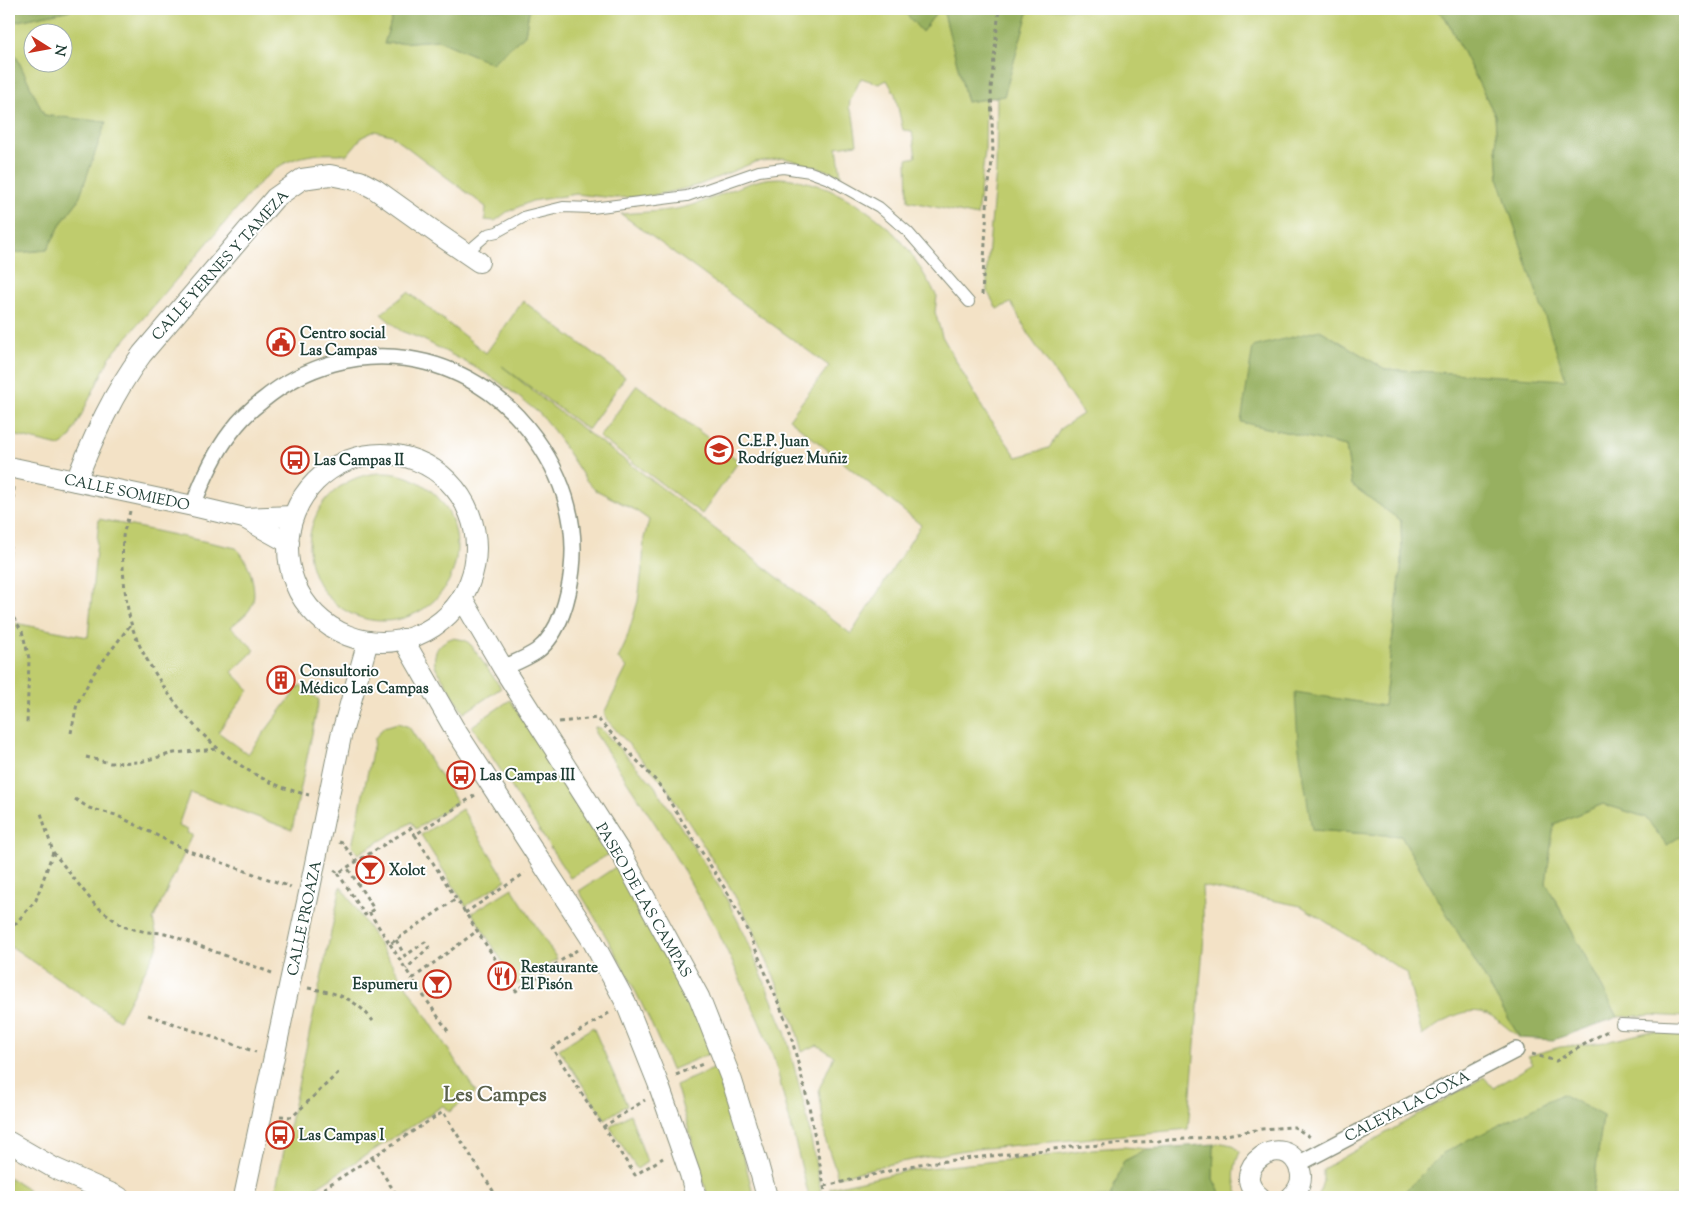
<svg xmlns="http://www.w3.org/2000/svg" width="1694" height="1206" font-family="'Sorts Mill Goudy',serif">
<style>
.green{fill:#bfcc6d;stroke:#6f8450;fill-rule:evenodd}
.forest{fill:#97b060;stroke:#5b764a}
.lines{fill:none;stroke-linecap:round;stroke-linejoin:round}
.service-casing{stroke:#89907d;stroke-width:12}
.pedestrian-casing{stroke:#89907d;stroke-width:18}
.minor-casing{stroke:#89907d;stroke-width:22}
.path{stroke:#89907d;stroke-width:3;stroke-dasharray:4 4;stroke-linecap:butt}
.service{stroke:#fff;stroke-width:10}
.pedestrian{stroke:#fff;stroke-width:15}
.minor{stroke:#fff;stroke-width:20}
.labels{text-anchor:middle;stroke-width:4;stroke-linejoin:round;paint-order:stroke}
.street-label{font-size:15px;fill:#1f3d34;stroke:#fff}
.poi-label{font-size:15px;font-weight:bold;fill:#1f3d34;stroke:#fff;text-anchor:start}
.district-label{font-size:20px;font-weight:bold;fill:#5b624d;stroke:#fff}
</style>
<rect width="100%" height="100%" fill="#fff"/>
<filter id="ink" filterUnits="userSpaceOnUse"><feTurbulence type="fractalNoise" baseFrequency=".02" numOctaves="2"/><feDisplacementMap in="SourceGraphic" scale="10" xChannelSelector="R" yChannelSelector="G"/><feConvolveMatrix kernelMatrix="1 2 1 2 8 2 1 2 1" color-interpolation-filters="sRGB"/></filter>
<filter id="wash" filterUnits="userSpaceOnUse"><feTurbulence type="fractalNoise" baseFrequency=".0096" numOctaves="4" result="noise"/><feDisplacementMap in="SourceGraphic" scale="20" xChannelSelector="R" yChannelSelector="G"/><feGaussianBlur stdDeviation="1.12" result="paint"/><feColorMatrix in="noise" values="0 0 0 0 0 0 0 0 0 0 0 0 0 0 0 0 0 1.4 0 .05"/><feComposite in="paint" operator="in"/></filter>
<g filter="url(#wash)">
<rect width="100%" height="100%" fill="#f3e2c6"/>
<!-- green -->
<g class="green">
<path d="M 75,9 L 395,9 L 384,44 L 438,40 L 492,63 L 525,35 L 529,11 L 532,9 L 903,9 L 922,32 L 939,9 L 943,9 L 967,102 L 986,99 L 985,151 L 977,216 L 908,201 L 907,159 L 916,157 L 912,131 L 903,130 L 895,94 L 887,80 L 879,84 L 861,78 L 850,101 L 849,108 L 853,115 L 857,144 L 837,147 L 841,176 L 823,169 L 784,158 L 755,162 L 699,185 L 675,191 L 649,196 L 615,198 L 576,194 L 532,201 L 507,212 L 495,221 L 485,220 L 486,207 L 391,135 L 375,131 L 362,137 L 347,155 C 328,152 303,154 285,163 C 275,168 266,177 257,185 L 110,357 L 70,438 L 64,443 L 59,446 L 9,434 L 9,252 L 15,253 L 47,250 L 62,222 L 78,201 L 105,123 L 44,115 L 9,41 L 9,23 ZM 32,32 L 62,32 L 62,62 L 32,62 Z"/>
<path d="M 1029,9 L 1435,9 L 1445,17 L 1495,115 L 1499,180 L 1567,381 L 1385,369 L 1320,330 L 1241,422 L 1346,446 L 1352,485 L 1401,521 L 1402,562 L 1384,706 L 1295,693 L 1312,830 L 1401,836 L 1520,1038 C 1512,1032 1493,1015 1485,1013 C 1462,1006 1439,1024 1422,1036 L 1407,973 L 1301,906 L 1202,886 L 1204,936 L 1188,1129 L 965,1150 L 890,1164 L 838,1177 L 826,1142 L 819,1089 L 834,1056 L 817,1045 L 802,1052 L 795,1025 L 753,929 L 731,889 L 665,785 L 607,720 L 604,713 L 627,667 L 618,659 L 625,644 L 638,601 L 643,561 L 644,538 L 649,520 L 635,510 L 594,489 L 586,480 L 554,431 L 540,414 L 520,398 L 496,380 L 471,365 L 422,339 L 401,331 L 381,314 L 408,292 L 486,353 L 523,301 L 625,377 L 588,430 L 502,366 L 549,404 L 653,481 L 851,634 L 921,525 L 789,419 L 829,366 L 621,214 C 642,212 665,212 685,207 C 711,201 735,186 761,180 C 808,169 872,207 902,242 C 916,258 926,279 937,296 L 935,312 L 942,336 L 986,414 L 1017,457 L 1049,448 L 1061,428 L 1083,414 L 1032,340 L 1011,303 L 997,309 L 987,291 L 987,268 L 996,171 L 997,97 L 1004,96 Z"/>
<polygon points="637,385 739,461 702,514 599,437"/>
<circle cx="383" cy="547" r="74"/>
<path d="M 99,519 L 236,548 C 249,559 259,592 251,607 C 247,615 237,621 231,627 L 255,650 L 232,672 L 249,690 L 218,732 L 248,754 L 300,685 L 319,700 L 292,830 L 190,792 L 178,826 L 188,830 L 187,833 L 193,835 L 153,920 L 159,944 L 119,1020 L 12,947 L 9,951 L 9,622 L 88,637 Z"/>
<path d="M 452,638 L 465,640 L 471,645 L 501,688 L 464,713 L 435,666 C 433,652 438,643 452,638 Z"/>
<polygon points="510,700 609,854 570,878 472,726"/>
<polygon points="398,723 409,727 457,802 416,829 412,822 358,854 352,846 375,738 384,727"/>
<polygon points="595,727 600,728 654,785 725,896 746,937 785,1032 805,1108 822,1197 809,1197 775,1062 761,1026 736,970 717,930 685,873 656,825 595,733"/>
<polygon points="1603,804 1645,817 1667,845 1685,833 1685,1017 1652,1015 1618,1017 1546,883 1554,824"/>
<polygon points="462,809 506,880 466,906 421,835"/>
<path d="M 617,866 L 673,962 L 713,1052 L 671,1070 C 646,1007 614,948 579,891 Z"/>
<polygon points="341,886 476,1092 449,1112 444,1105 301,1197 274,1197"/>
<polygon points="512,888 557,959 517,985 472,913"/>
<polygon points="593,1027 627,1105 605,1119 559,1049"/>
<polygon points="1648,1032 1685,1033 1685,1197 1592,1197 1603,1116 1443,1153 1399,1197 1318,1197 1323,1181 1323,1169 1484,1077 1493,1088 1533,1064 1528,1056 1560,1047 1606,1042"/>
<polygon points="718,1067 742,1150 754,1197 708,1197 676,1085"/>
<polygon points="630,1114 647,1162 637,1169 610,1127"/>
<path d="M 1222,1143 L 1233,1145 L 1240,1152 C 1233,1168 1232,1182 1240,1197 L 1222,1197 L 1213,1179 L 1214,1144 Z"/>
<polygon points="1123,1147 1148,1149 1124,1161 1110,1197 831,1197 830,1188 911,1170 1064,1154 1092,1149"/>
<polygon points="9,1177 28,1189 25,1197 9,1197"/>
</g>
<!-- forest -->
<g class="forest">
<polygon points="9,9 75,9 9,23"/>
<polygon points="395,9 532,9 529,11 525,35 492,63 438,40 384,44"/>
<polygon points="902,9 939,9 922,32"/>
<polygon points="943,9 1029,9 1004,96 967,102"/>
<polygon points="1435,9 1685,9 1685,833 1667,845 1645,817 1603,804 1554,824 1546,883 1618,1017 1553,1040 1520,1038 1401,836 1312,830 1298,742 1295,692 1384,706 1402,562 1401,521 1352,485 1346,446 1241,422 1253,347 1320,330 1385,369 1566,380 1499,180 1495,115 1445,17"/>
<polygon points="9,41 44,115 106,122 78,201 62,222 47,250 15,253 9,252"/>
<polygon points="1562,1094 1603,1116 1592,1197 1399,1197 1443,1153"/>
<polygon points="1214,1144 1213,1179 1222,1197 1110,1197 1124,1161 1148,1149"/>
</g>
</g>
<g filter="url(#ink)">
<g class="lines">
<!-- service casing -->
<g class="service-casing">
<g id="service">
<polyline points="466,253 488,234 497,232 526,216 563,207 592,208 687,196 759,171 783,168 810,172 829,179 879,207 908,232 969,302"/>
<polyline points="1621,1024 1685,1027"/>
</g>
</g>
<!-- pedestrian casing -->
<g class="pedestrian-casing">
<g id="pedestrian">
<path d="M 193,506 C 203,479 214,454 231,432 C 240,420 251,409 263,400 C 350,329 470,348 535,438 C 563,477 577,522 572,569 C 569,597 560,633 537,651 C 527,658 514,663 503,668"/>
<polyline points="1298,1164 1516,1050"/>
</g>
</g>
<!-- minor casing -->
<g class="minor-casing">
<g id="minor">
<circle cx="382" cy="548" r="94"/>
<polyline points="9,467 193,506 244,518 289,543"/>
<path d="M 76,481 C 94,436 113,393 142,354 L 275,198 L 302,179 L 330,175 L 360,181 L 375,189 L 438,234 L 479,262"/>
<polyline points="244,518 293,516"/>
<polyline points="462,598 503,668 622,855 699,997 732,1081 758,1164 767,1197"/>
<polyline points="403,639 454,728 592,940 626,1003 658,1083 690,1174 696,1197"/>
<polyline points="9,1142 54,1168 119,1197"/>
<polyline points="244,1197 309,893 341,736 368,641"/>
<path d="M 1260,1197 C 1224,1170 1286,1126 1300,1170 C 1303,1180 1299,1190 1291,1197"/>
</g>
</g>
<!-- path -->
<g class="path">
<polyline points="982,295 988,191 993,154 991,88 999,9"/>
<path d="M 130,511 C 128,520 124,529 123,537 C 121,560 125,601 131,623 C 137,644 149,664 160,681 C 195,735 245,781 309,795"/>
<polyline points="9,563 14,487"/>
<polyline points="9,611 22,631 29,658 27,725"/>
<polyline points="559,722 597,718 658,783 729,895 749,934 789,1028 809,1106 826,1197"/>
<polyline points="71,733 77,704 94,673 131,624"/>
<polyline points="86,757 110,763 140,762 174,753 216,749"/>
<polyline points="475,795 415,835 516,991 577,950"/>
<polyline points="75,799 89,808 116,815 186,850 291,887"/>
<polyline points="339,842 342,843 357,861"/>
<polyline points="53,852 95,905 122,926 146,932 165,933 272,973"/>
<polyline points="334,870 338,873 411,828 415,835"/>
<polyline points="338,873 365,915 374,909 347,867"/>
<polyline points="369,912 390,944 456,899"/>
<polyline points="465,913 525,873"/>
<polyline points="9,931 36,900 53,852 41,813"/>
<polyline points="396,940 405,956 425,942 429,947 406,969"/>
<polyline points="390,944 412,979"/>
<path d="M 308,988 C 337,993 354,997 373,1021"/>
<polyline points="609,1013 552,1048 635,1175 663,1158"/>
<polyline points="148,1015 256,1052"/>
<polyline points="448,1031 412,979 477,931"/>
<polyline points="1532,1054 1556,1061 1609,1030"/>
<polyline points="676,1075 705,1063"/>
<polyline points="280,1116 292,1117 339,1072"/>
<polyline points="603,1127 645,1100"/>
<polyline points="372,1157 398,1197"/>
<polyline points="825,1186 919,1164 1072,1147 1213,1137 1262,1129 1294,1127 1312,1138"/>
<polyline points="310,1197 443,1112 497,1197"/>
</g>
<!-- service -->
<use href="#service" class="service"/>
<!-- pedestrian -->
<use href="#pedestrian" class="pedestrian"/>
<!-- minor -->
<use href="#minor" class="minor"/>
</g>
</g>
<!-- icons -->
<defs>
<g id="civic-ring" transform="scale(1.4375)"><circle r="9.5" fill="#fff" stroke="#c8321e" stroke-width="1.5"/><path d="M-.6-6.5H3V-4.5H.6V-3L4-1V1h2V6H-6V1h2V-1L-.6-3ZM-1.2 2.5V6h2.4V2.5Z" fill="#c8321e"/></g>
<g id="school-ring" transform="scale(1.4375)"><circle r="9.5" fill="#fff" stroke="#c8321e" stroke-width="1.5"/><path d="M0-5L7-2L0 1L-7-2ZM-4 1L0 2.5L4 1V4Q0 6-4 4Z" fill="#c8321e"/></g>
<g id="bus-ring" transform="scale(1.4375)"><circle r="9.5" fill="#fff" stroke="#c8321e" stroke-width="1.5"/><path d="M-5-6H5V4H4V6H2V4H-2V6H-4V4H-5ZM-3.5-4V0h7V-4ZM-3.5 1.2v1.5H-2V1.2ZM2 1.2v1.5H3.5V1.2Z" fill="#c8321e"/></g>
<g id="building-ring" transform="scale(1.4375)"><circle r="9.5" fill="#fff" stroke="#c8321e" stroke-width="1.5"/><path d="M-4-6H4V6H1V3H-1V6H-4ZM-2.5-4.3h1.7v1.8h-1.7ZM.8-4.3h1.7v1.8H.8ZM-2.5-1h1.7V.8h-1.7ZM.8-1h1.7V.8H.8Z" fill="#c8321e"/></g>
<g id="bar-ring" transform="scale(1.4375)"><circle r="9.5" fill="#fff" stroke="#c8321e" stroke-width="1.5"/><path d="M-6-5H6L.8 .8V4.5H3.5V6h-7V4.5H-.8V.8Z" fill="#c8321e"/></g>
<g id="restaurant-ring" transform="scale(1.4375)"><circle r="9.5" fill="#fff" stroke="#c8321e" stroke-width="1.5"/><path d="M-5-6h1v4h1v-4h1v4h1v-4h1v5L-1.5 .5V6h-2V.5L-5-1ZM5-6V6H3V1.5H1.5Q1.5-4 5-6Z" fill="#c8321e"/></g>
</defs>
<g fill-rule="evenodd">
<use href="#civic-ring" x="281" y="342"/>
<use href="#school-ring" x="719" y="450"/>
<use href="#bus-ring" x="295" y="460"/>
<use href="#building-ring" x="281" y="680"/>
<use href="#bus-ring" x="461" y="775"/>
<use href="#bar-ring" x="370" y="870"/>
<use href="#restaurant-ring" x="502" y="976"/>
<use href="#bar-ring" x="437" y="984"/>
<use href="#bus-ring" x="280" y="1135"/>
</g>
<g class="labels">
<!-- street labels -->
<g class="street-label">
<text transform="translate(220 265) rotate(-48)" y="5">CALLE YERNES Y TAMEZA</text>
<text transform="translate(127 492) rotate(12)" y="5">CALLE SOMIEDO</text>
<text transform="translate(644 900) rotate(60)" y="5">PASEO DE LAS CAMPAS</text>
<text transform="translate(304 918) rotate(-78)" y="5">CALLE PROAZA</text>
<text transform="translate(1407 1106) rotate(-27)" y="5">CALEYA LA COXA</text>
</g>
<!-- poi labels -->
<g class="poi-label">
<text x="300" y="338">Centro social<tspan x="300" dy="17">Las Campas</tspan></text>
<text x="738" y="446">C.E.P. Juan<tspan x="738" dy="17">Rodríguez Muñiz</tspan></text>
<text x="314" y="465">Las Campas II</text>
<text x="300" y="676">Consultorio<tspan x="300" dy="17">Médico Las Campas</tspan></text>
<text x="480" y="780">Las Campas III</text>
<text x="389" y="875">Xolot</text>
<text x="521" y="972">Restaurante<tspan x="521" dy="17">El Pisón</tspan></text>
<text x="418" y="989" text-anchor="end">Espumeru</text>
<text x="299" y="1140">Las Campas I</text>
</g>
<!-- district labels -->
<g class="district-label">
<text x="495" y="1101">Les Campes</text>
</g>
</g>
<!-- margin -->
<rect width="1694" height="1206" fill="none" stroke="#fff" stroke-width="30"/>
<!-- north arrow -->
<g transform="translate(48 48) rotate(101)"><circle r="24" fill="#ffffff" stroke="#a5b1ae"/>
<path d="M0-4L9 19L0 12L-9 19Z" fill="#c8321e"/>
<text y="-8" font-size="14" font-weight="bold" text-anchor="middle" fill="#1f3d34">N</text>
</g>
</svg>
